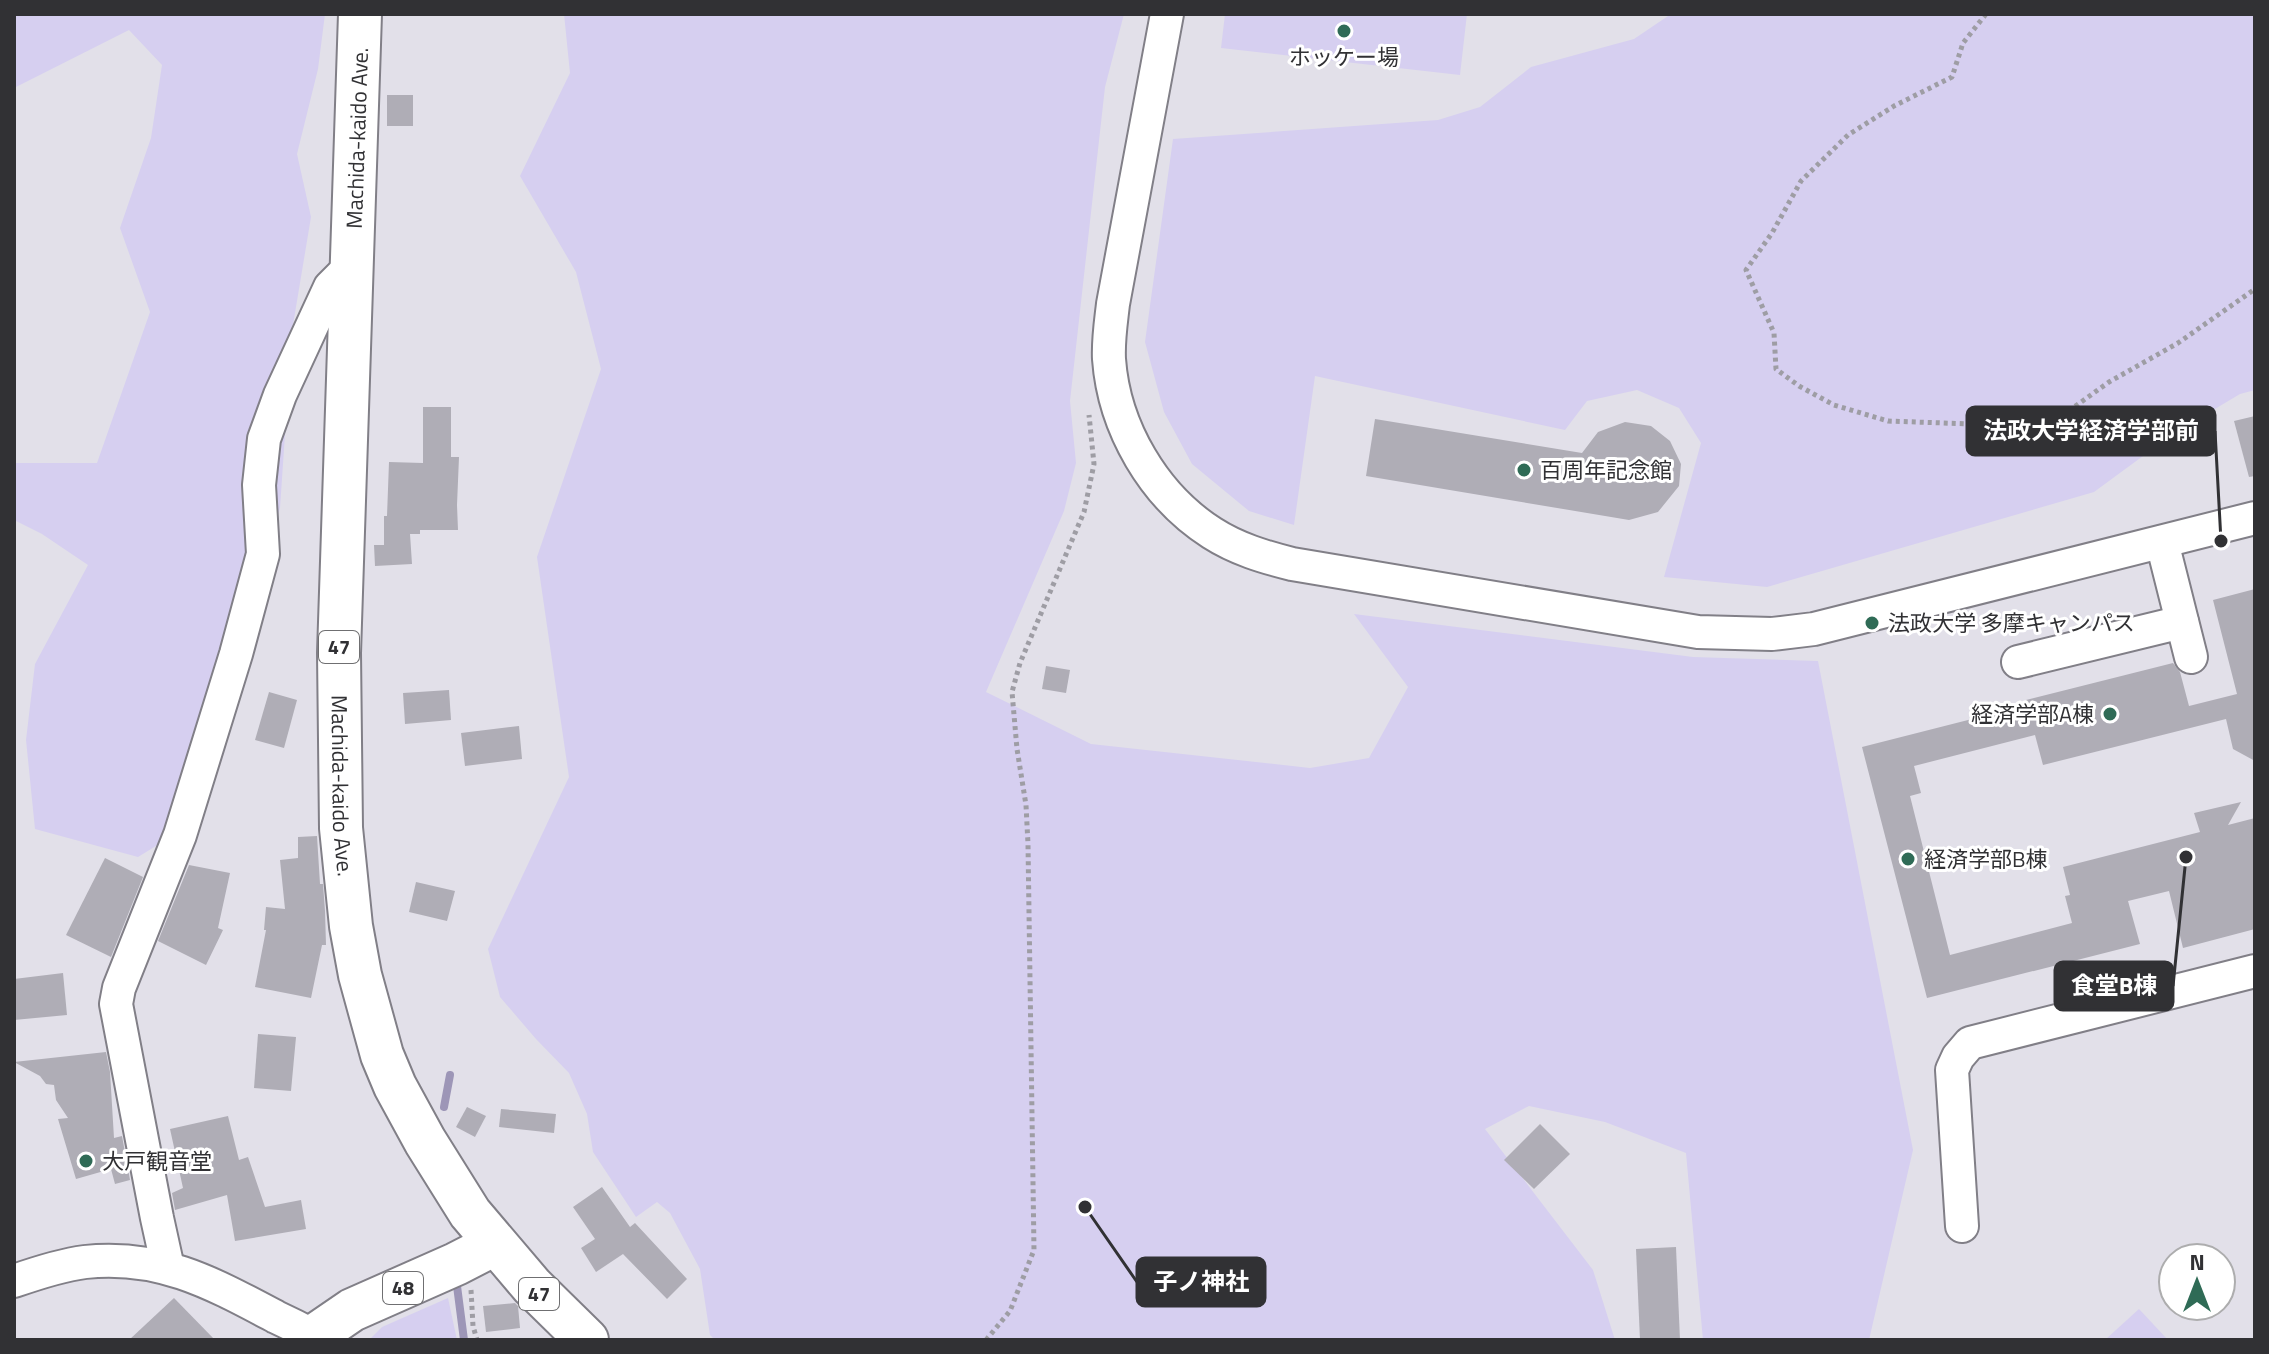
<svg xmlns="http://www.w3.org/2000/svg" width="2269" height="1354" font-family="'Titillium Web','Noto Sans JP',sans-serif">
<style>
.green{fill:#d6cff0}
.lines{fill:none;stroke-linecap:round;stroke-linejoin:round}
.stream{stroke:#9d96b7;stroke-width:8}
.building{fill:#afadb6}
.minor-casing{stroke:#817f87;stroke-width:36}
.major-casing{stroke:#817f87;stroke-width:46}
.path{stroke:#9e9da4;stroke-width:5;stroke-dasharray:4 4;stroke-linecap:butt}
.minor{stroke:#fff;stroke-width:32}
.major{stroke:#fff;stroke-width:42}
.poi-dot{fill:#2f6b56;stroke:#fff;stroke-width:3}
.labels{text-anchor:middle;stroke-width:6;stroke-linejoin:round;paint-order:stroke}
.shield{fill:#fff;stroke:#6f6f71;stroke-width:2}
.shield-label{font-size:20px;font-weight:bold;fill:#313134}
.poi-label{font-size:22px;fill:#313134;stroke:#fff;text-anchor:start}
.street-label{font-size:22px;fill:#313134;stroke:#fff}
.leader{fill:none;stroke:#313134;stroke-width:3}
.callout-dot{fill:#313134;stroke:#fff;stroke-width:3}
.callout{fill:#313134;stroke:#313134;stroke-width:3}
.callout-label{font-size:24px;text-anchor:middle;font-weight:bold;fill:#fff}
</style>
<rect width="100%" height="100%" fill="#e2e0e9"/>
<!-- green -->
<g class="green">
<polygon points="14,14 325,14 318,69 297,154 311,217 292,331 280,508 169,838 138,857 35,829 26,740 35,664 88,565 42,534 14,520 14,463 97,463 150,312 120,228 151,138 162,65 129,30 14,88"/>
<polygon points="564,14 1124,14 1105,87 1070,401 1076,463 1064,511 986,692 1091,744 1310,768 1369,758 1408,687 1354,614 1693,657 1818,661 1913,1150 1869,1340 1703,1340 1686,1153 1605,1122 1529,1106 1485,1129 1593,1270 1615,1340 715,1340 710,1335 700,1269 670,1213 657,1202 636,1217 593,1152 587,1114 569,1073 536,1039 500,997 488,949 569,777 537,557 601,369 576,272 520,176 570,73"/>
<polygon points="1225,14 1467,14 1460,75 1221,48"/>
<polygon points="1671,14 2255,14 2255,390 2240,394 2173,434 2094,492 1767,587 1664,577 1701,443 1679,408 1637,390 1587,401 1565,430 1315,376 1294,525 1249,511 1192,464 1164,412 1145,342 1173,139 1438,120 1480,107 1531,67 1634,39"/>
<polygon points="448,1298 457,1340 369,1340 382,1327"/>
<polygon points="2139,1309 2168,1340 2105,1340"/>
</g>
<g class="lines">
<!-- stream -->
<g class="stream">
<polyline points="444,1107 450,1075"/>
<polyline points="457,1286 464,1340"/>
</g>
</g>
<!-- building -->
<g class="building">
<rect x="387" y="95" width="26" height="31"/>
<polygon points="423,407 451,407 451,457 459,457 457,505 458,530 420,530 420,534 410,534 412,564 375,566 374,545 384,545 384,516 387,516 389,462 423,463"/>
<polygon points="2255,416 2255,476 2249,477 2234,421"/>
<polygon points="1375,419 1582,453 1598,432 1625,422 1651,426 1670,441 1681,464 1679,486 1658,512 1629,520 1366,476"/>
<polygon points="2255,589 2255,761 2233,749 2226,719 2043,765 2035,735 1914,766 1921,793 1910,796 1950,955 2072,923 2065,896 2070,895 2063,867 2200,832 2194,813 2241,802 2228,825 2255,818 2255,929 2183,948 2169,891 2128,901 2140,944 1927,998 1862,747 2027,705 2026,700 2173,663 2180,672 2189,706 2237,694 2213,600"/>
<polygon points="1046,666 1070,670 1066,693 1042,689"/>
<polygon points="449,690 451,720 405,724 403,693"/>
<polygon points="269,692 297,700 284,748 255,740"/>
<polygon points="519,726 522,759 465,766 461,733"/>
<polygon points="317,836 320,884 323,884 325,911 326,945 322,945 311,998 255,987 266,930 264,930 266,907 285,909 280,860 298,858 298,837"/>
<polygon points="105,858 143,877 111,957 66,935"/>
<polygon points="189,865 230,873 218,928 223,930 206,965 158,941"/>
<polygon points="416,882 455,891 447,921 409,912"/>
<polygon points="63,973 67,1015 14,1020 14,979"/>
<polygon points="258,1034 296,1037 291,1091 254,1088"/>
<polygon points="106,1052 110,1072 114,1138 122,1136 130,1180 115,1184 111,1169 76,1179 58,1119 68,1118 56,1100 54,1085 46,1084 40,1076 14,1062"/>
<polygon points="467,1107 486,1116 475,1137 456,1127"/>
<polygon points="501,1109 556,1114 554,1133 499,1127"/>
<polygon points="228,1116 239,1160 248,1157 265,1207 301,1200 306,1229 235,1241 227,1195 175,1210 172,1193 183,1188 170,1129"/>
<polygon points="1540,1124 1570,1154 1534,1189 1504,1160"/>
<polygon points="602,1187 630,1227 635,1223 687,1279 667,1299 623,1254 596,1272 581,1248 595,1239 573,1207"/>
<polygon points="1676,1247 1680,1340 1640,1340 1636,1249"/>
<polygon points="174,1298 215,1340 129,1340"/>
<polygon points="515,1303 518,1306 520,1328 486,1332 483,1306"/>
</g>
<g class="lines">
<!-- minor casing -->
<g class="minor-casing">
<g id="minor">
<path d="M 1167,14 L 1113,304 C 1111,322 1108,340 1109,359 C 1114,428 1154,496 1212,533 C 1237,549 1264,557 1292,564 L 1698,632 L 1772,634 L 1814,629 L 2255,518"/>
<polyline points="2162,542 2191,657"/>
<polyline points="2018,662 2182,622"/>
<polyline points="1962,1226 1952,1070 1958,1057 1970,1043 2255,971"/>
<polyline points="168,1268 157,1218 116,1004 119,988 180,835 236,654 263,554 259,485 264,439 280,395 330,287 353,264"/>
<path d="M 14,1281 C 37,1273 61,1265 85,1262 C 160,1254 212,1283 276,1317 C 289,1323 301,1329 314,1336"/>
</g>
</g>
<!-- major casing -->
<g class="major-casing">
<g id="major">
<path id="s1" d="M 360,14 L 339,653 L 341,828 L 351,926 L 360,975 L 382,1055 L 395,1086 L 425,1141 L 470,1213 L 532,1286 L 587,1340"/>
<polyline points="317,1340 314,1336 352,1310 456,1264 495,1244"/>
</g>
</g>
<!-- path -->
<g class="path">
<polyline points="1986,14 1963,43 1952,77 1894,106 1848,135 1801,181 1772,233 1746,270 1774,333 1776,369 1799,386 1834,405 1888,421 1999,425 2056,420 2109,382 2178,343 2255,289"/>
<polyline points="471,1290 473,1326 477,1340"/>
<polyline points="986,1340 1010,1311 1034,1250 1028,844 1026,805 1017,749 1012,692 1020,663 1084,512 1094,464 1089,415"/>
</g>
<!-- minor -->
<use href="#minor" class="minor"/>
<!-- major -->
<use href="#major" class="major"/>
</g>
<!-- markers -->
<g class="poi-dot">
<circle cx="1344" cy="31" r="8"/>
<circle cx="1524" cy="470" r="8"/>
<circle cx="1872" cy="623" r="8"/>
<circle cx="2110" cy="714" r="8"/>
<circle cx="1908" cy="859" r="8"/>
<circle cx="86" cy="1161" r="8"/>
</g>
<g class="labels">
<!-- shield labels -->
<g class="shield">
<rect x="319" y="631" width="40" height="32" rx="6"/>
<rect x="383" y="1272" width="40" height="32" rx="6"/>
<rect x="519" y="1278" width="40" height="32" rx="6"/>
</g>
<g class="shield-label">
<text x="339" y="654">47</text>
<text x="403" y="1295">48</text>
<text x="539" y="1301">47</text>
</g>
<!-- poi labels -->
<g class="poi-label">
<text x="1344" y="65" text-anchor="middle">ホッケー場</text>
<text x="1540" y="478">百周年記念館</text>
<text x="1888" y="631">法政大学 多摩キャンパス</text>
<text x="2094" y="722" text-anchor="end">経済学部A棟</text>
<text x="1924" y="867">経済学部B棟</text>
<text x="102" y="1169">大戸観音堂</text>
</g>
<!-- street labels -->
<g class="street-label">
<text transform="translate(357 138) rotate(-88)" y="8">Machida-kaido Ave.</text>
<text dy="8" stroke="none"><textPath href="#s1" startOffset="772">Machida-kaido Ave.</textPath></text>
</g>
</g>
<!-- callouts -->
<path class="leader" d="M2221 541L2215 431M2186 857L2173 986M1085 1207L1137 1282"/>
<g class="callout-dot">
<circle cx="2221" cy="541" r="8"/>
<circle cx="2186" cy="857" r="8"/>
<circle cx="1085" cy="1207" r="8"/>
</g>
<g class="callout">
<rect x="1967" y="407" width="248" height="48" rx="8"/>
<rect x="2055" y="962" width="118" height="48" rx="8"/>
<rect x="1137" y="1258" width="128" height="48" rx="8"/>
</g>
<g class="callout-label">
<text x="2091" y="439">法政大学経済学部前</text>
<text x="2114" y="994">食堂B棟</text>
<text x="1201" y="1290">子ノ神社</text>
</g>
<!-- border -->
<rect width="2269" height="1354" fill="none" stroke="#313134" stroke-width="32"/>
<!-- north arrow -->
<g transform="translate(2197 1282)"><circle r="38" fill="#ffffff" stroke="#adadae" stroke-width="2"/>
<path d="M0-6L14 30L0 20L-14 30Z" fill="#2f6b56"/>
<text y="-12" font-size="22" font-weight="bold" text-anchor="middle" fill="#313134">N</text>
</g>
</svg>
